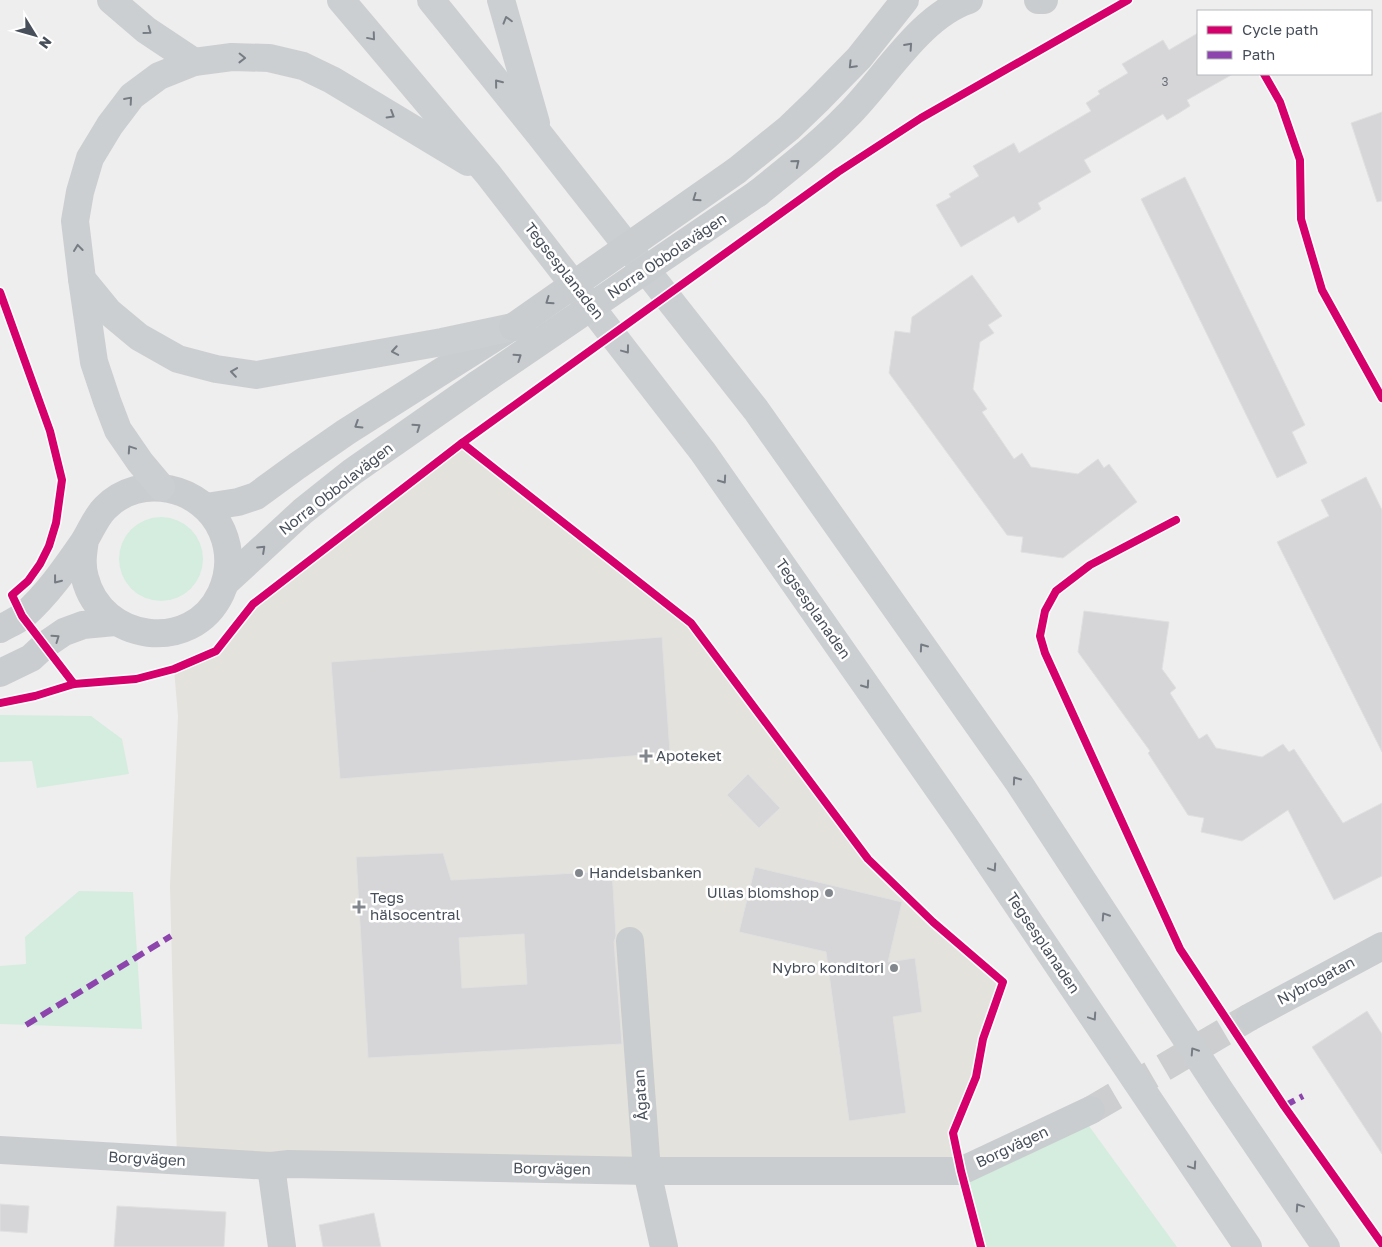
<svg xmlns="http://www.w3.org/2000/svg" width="1382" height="1247" font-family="'Golos Text',sans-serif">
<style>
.commercial{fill:#e4e2dc}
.green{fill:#d4eddf}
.building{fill:#d6d6d9;stroke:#e0e0e1;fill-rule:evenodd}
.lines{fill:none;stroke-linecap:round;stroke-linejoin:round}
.minor-tunnel{stroke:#cdced0;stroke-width:28;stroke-dasharray:28 14;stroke-linecap:butt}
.minor{stroke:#cacdcf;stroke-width:28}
.tertiary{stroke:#cacdcf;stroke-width:28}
.secondary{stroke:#cccfd1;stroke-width:28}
.tertiary-bridge{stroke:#cacdcf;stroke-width:28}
.quiet{stroke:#8e44ad;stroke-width:6;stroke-dasharray:12 6;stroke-linecap:butt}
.cycleway-casing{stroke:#fff;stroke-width:11}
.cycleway{stroke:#d6006c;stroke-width:8}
.oneway{stroke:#767c84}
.oneway2{stroke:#757b83}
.poi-dot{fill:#82878e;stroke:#fff;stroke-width:2}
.labels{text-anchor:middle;stroke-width:5;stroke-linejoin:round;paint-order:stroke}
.number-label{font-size:12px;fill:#6c727b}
.street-label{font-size:15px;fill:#474f5a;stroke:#fff}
.poi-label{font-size:15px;fill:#474f5a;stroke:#fff;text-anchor:start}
</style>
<rect width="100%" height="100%" fill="#efeeee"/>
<!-- commercial -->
<polygon class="commercial" points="462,443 691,623 868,859 933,922 1003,982 983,1039 976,1077 953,1133 961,1171 177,1161 170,886 178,716 174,669 216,651 253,604"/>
<!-- green -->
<g class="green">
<circle cx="161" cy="559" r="42"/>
<polygon points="0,715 91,716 122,739 129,774 37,788 32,761 0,762"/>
<polygon points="79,891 133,892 142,1029 0,1024 0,966 26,964 25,937"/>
<polygon points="1081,1115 1177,1247 981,1247 961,1171"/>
</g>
<!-- building -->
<g class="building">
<polygon points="1198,33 1198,74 1233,74 1187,100 1190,106 1179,113 1167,120 1163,114 1084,160 1091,172 1038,203 1041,209 1018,223 1014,216 961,247 936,205 951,197 949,194 979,176 973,166 1014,143 1019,153 1091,111 1086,103 1100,94 1098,91 1128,73 1122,64 1163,40 1169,50"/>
<polygon points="1382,112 1382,201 1377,202 1351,123"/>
<polygon points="1185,177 1305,425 1292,432 1307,463 1277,478 1141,199"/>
<polygon points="972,275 1002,316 988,325 994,333 980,342 973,389 987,409 982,412 1014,459 1022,453 1031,467 1078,474 1098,459 1104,468 1109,464 1137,502 1063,558 1021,552 1023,537 1007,535 889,373 895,331 910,333 912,317"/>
<polygon points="1366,477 1382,510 1382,752 1277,542 1329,516 1321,500"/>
<polygon points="1084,611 1169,622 1162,669 1176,688 1170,693 1199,739 1207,734 1216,748 1262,757 1283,744 1289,752 1294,749 1343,823 1382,803 1382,876 1334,900 1288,810 1242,841 1201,832 1204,818 1188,815 1148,753 1150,751 1078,652"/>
<polygon points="662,637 670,753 340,779 331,662"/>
<polygon points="748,774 780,808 759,828 727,795"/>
<path d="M 443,853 L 451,880 L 612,871 L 616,936 L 614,942 L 622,1044 L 368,1058 L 356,857 ZM 524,934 L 527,984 L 462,988 L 459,938 Z"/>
<polygon points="755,867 902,902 888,962 915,958 922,1012 893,1017 906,1113 849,1121 826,952 739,932"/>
<polygon points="1367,1011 1382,1034 1382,1154 1312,1047"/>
<polygon points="0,1204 29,1206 27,1233 0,1231"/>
<polygon points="117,1206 226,1212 224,1247 114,1247"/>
<polygon points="374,1213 381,1247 323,1247 319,1225"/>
</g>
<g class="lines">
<!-- minor-tunnel -->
<polyline class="minor-tunnel" points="1091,1110 1250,1017"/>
<!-- minor -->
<g class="minor">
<polyline points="630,941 647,1171 664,1247"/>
<polyline points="1250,1017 1382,946"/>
<polyline points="0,1150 271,1166 289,1164 647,1171 961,1171 1091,1110"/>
<polyline points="271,1166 282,1247"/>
</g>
<!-- tertiary -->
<g class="tertiary">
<polyline points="1038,0 1044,0"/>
<polyline points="736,171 789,128 817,101 859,58 905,0"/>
<path d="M 758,193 C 789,168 820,144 848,115 C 884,79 920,16 969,0"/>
<polyline points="206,507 238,502 256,496 297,466 346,432 510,328"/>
<polyline points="226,582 303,511 352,472 478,384"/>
<path d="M 0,629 C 7,625 16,621 23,616 C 47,595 65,569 83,543 C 91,531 95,518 105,508 C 140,472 203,486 222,531 C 231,552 230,573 221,593 C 192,655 101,642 85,578 C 81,565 83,553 85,540"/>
<polyline points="0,673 31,658 45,645 64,632 83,625 115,622"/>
</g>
<!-- secondary -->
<g class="secondary">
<polyline points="111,0 146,30 194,62"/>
<polyline points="341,0 488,174 703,452 965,827 1248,1247"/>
<polyline points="431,0 539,134 756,410 1019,783 1221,1092 1326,1247"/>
<polyline points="501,0 536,123"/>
<polyline points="468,162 332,80 303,66 269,58 232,57 194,62 159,76 132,96 110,125 90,158 80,192 75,221 82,279 109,312 139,337 178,359 216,369 256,375 442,342 513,327"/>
<polyline points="82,279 94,362 107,401 118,430 140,462 161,487"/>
</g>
<!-- tertiary-bridge -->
<g class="tertiary-bridge">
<polyline points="513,327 736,171"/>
<polyline points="478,384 758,193"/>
</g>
<!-- quiet -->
<g class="quiet">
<polyline points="26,1025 171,936"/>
<polyline points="1284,1106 1303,1096"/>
</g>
<!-- cycleway casing -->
<g class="cycleway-casing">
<g id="cycleway">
<polyline points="1264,74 1280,102 1300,160 1301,219 1322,290 1382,398"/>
<polyline points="0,292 50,431 62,480 56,523 49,546 40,564 28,581 12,595 22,616 74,684"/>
<polyline points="462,443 691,623 868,859 933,922 1003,982 983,1039 976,1077 953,1133 961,1171 981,1247"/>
<polyline points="1176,520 1090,565 1056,591 1045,611 1040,636 1045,653 1180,949 1284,1106 1382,1244"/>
<polyline points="0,703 35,696 74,684 136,679 174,669 216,651 253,604 462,443 838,172 921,118 1128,0"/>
</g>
</g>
<!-- cycleway -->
<use href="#cycleway" class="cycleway"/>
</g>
<!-- one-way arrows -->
<defs><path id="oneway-chevron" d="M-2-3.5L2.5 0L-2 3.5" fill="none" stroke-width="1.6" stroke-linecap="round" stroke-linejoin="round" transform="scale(1.25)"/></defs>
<g class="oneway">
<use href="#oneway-chevron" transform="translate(507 20) rotate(-106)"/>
<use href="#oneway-chevron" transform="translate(148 31) rotate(36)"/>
<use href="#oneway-chevron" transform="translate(372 37) rotate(50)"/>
<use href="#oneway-chevron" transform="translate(242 58) rotate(1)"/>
<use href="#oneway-chevron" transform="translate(498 83) rotate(-129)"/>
<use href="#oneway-chevron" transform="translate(129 100) rotate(-49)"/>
<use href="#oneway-chevron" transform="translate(391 115) rotate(31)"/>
<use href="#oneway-chevron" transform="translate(78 248) rotate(-97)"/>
<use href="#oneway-chevron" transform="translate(626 350) rotate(53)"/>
<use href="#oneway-chevron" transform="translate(395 351) rotate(170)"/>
<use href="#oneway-chevron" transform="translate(234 372) rotate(-172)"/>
<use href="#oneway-chevron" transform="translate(131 449) rotate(-124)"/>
<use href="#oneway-chevron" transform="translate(723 480) rotate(55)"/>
<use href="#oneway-chevron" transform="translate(923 647) rotate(-125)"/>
<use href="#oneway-chevron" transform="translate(866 685) rotate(55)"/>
<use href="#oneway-chevron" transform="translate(1016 780) rotate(-125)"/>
<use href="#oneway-chevron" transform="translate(993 868) rotate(56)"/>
<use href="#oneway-chevron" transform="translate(1105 916) rotate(-123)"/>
<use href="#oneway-chevron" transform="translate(1093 1017) rotate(56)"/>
<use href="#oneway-chevron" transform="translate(1194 1051) rotate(-123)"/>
<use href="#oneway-chevron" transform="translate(1193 1166) rotate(56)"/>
<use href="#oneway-chevron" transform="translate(1299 1207) rotate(-124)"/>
</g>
<g class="oneway2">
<use href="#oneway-chevron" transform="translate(909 46) rotate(-48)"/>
<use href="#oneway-chevron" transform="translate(852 65) rotate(134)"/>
<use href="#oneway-chevron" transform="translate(796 163) rotate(-39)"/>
<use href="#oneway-chevron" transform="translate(696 198) rotate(145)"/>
<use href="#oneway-chevron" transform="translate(549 301) rotate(145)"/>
<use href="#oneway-chevron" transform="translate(518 357) rotate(-34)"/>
<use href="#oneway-chevron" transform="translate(358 425) rotate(148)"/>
<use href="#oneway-chevron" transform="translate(417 427) rotate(-35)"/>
<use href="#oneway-chevron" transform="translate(262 549) rotate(-43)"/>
<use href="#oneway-chevron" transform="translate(57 580) rotate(128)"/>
<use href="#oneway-chevron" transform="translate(56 638) rotate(-35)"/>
</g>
<!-- markers -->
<g class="poi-dot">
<path d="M643.5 748.5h5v5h5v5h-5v5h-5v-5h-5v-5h5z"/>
<circle cx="579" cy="873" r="5"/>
<circle cx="829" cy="893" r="5"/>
<path d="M356.5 899.5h5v5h5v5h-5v5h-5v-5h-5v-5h5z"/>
<circle cx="894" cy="968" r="5"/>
</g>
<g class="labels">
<!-- number labels -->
<g class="number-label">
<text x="1165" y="86">3</text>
</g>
<!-- street labels -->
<g class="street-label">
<text transform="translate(667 256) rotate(-34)" y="5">Norra Obbolavägen</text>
<text transform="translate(564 271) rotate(52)" y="5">Tegsesplanaden</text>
<text transform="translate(336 489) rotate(-38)" y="5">Norra Obbolavägen</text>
<text transform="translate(813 609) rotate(55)" y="5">Tegsesplanaden</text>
<text transform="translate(1043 943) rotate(56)" y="5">Tegsesplanaden</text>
<text transform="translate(1316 981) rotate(-28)" y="5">Nybrogatan</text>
<text transform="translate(641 1095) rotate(-94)" y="5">Ågatan</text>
<text transform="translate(1012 1147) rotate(-25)" y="5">Borgvägen</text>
<text transform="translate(147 1159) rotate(3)" y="5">Borgvägen</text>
<text transform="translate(552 1169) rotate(1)" y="5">Borgvägen</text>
</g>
<!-- poi labels -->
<g class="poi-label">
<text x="656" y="761">Apoteket</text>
<text x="589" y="878">Handelsbanken</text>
<text x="819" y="898" text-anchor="end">Ullas blomshop</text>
<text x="370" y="903">Tegs<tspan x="370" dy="17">hälsocentral</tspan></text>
<text x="884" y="973" text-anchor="end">Nybro konditori</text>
</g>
</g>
<!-- legend -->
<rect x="1197" y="10" width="175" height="65" fill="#ffffff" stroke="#b5b9bd"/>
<rect x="1207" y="26" width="25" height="8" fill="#d6006c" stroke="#b5b9bd"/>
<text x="1242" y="35" font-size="15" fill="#474f5a">Cycle path</text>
<rect x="1207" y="51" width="25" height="8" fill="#8e44ad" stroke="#b5b9bd"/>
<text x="1242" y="60" font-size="15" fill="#474f5a">Path</text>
<!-- north arrow -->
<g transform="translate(35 35) rotate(127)" stroke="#ffffff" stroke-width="4" paint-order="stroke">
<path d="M0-4L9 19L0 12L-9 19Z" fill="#474f5a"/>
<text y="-8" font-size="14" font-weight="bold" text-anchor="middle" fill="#474f5a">N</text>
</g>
</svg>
